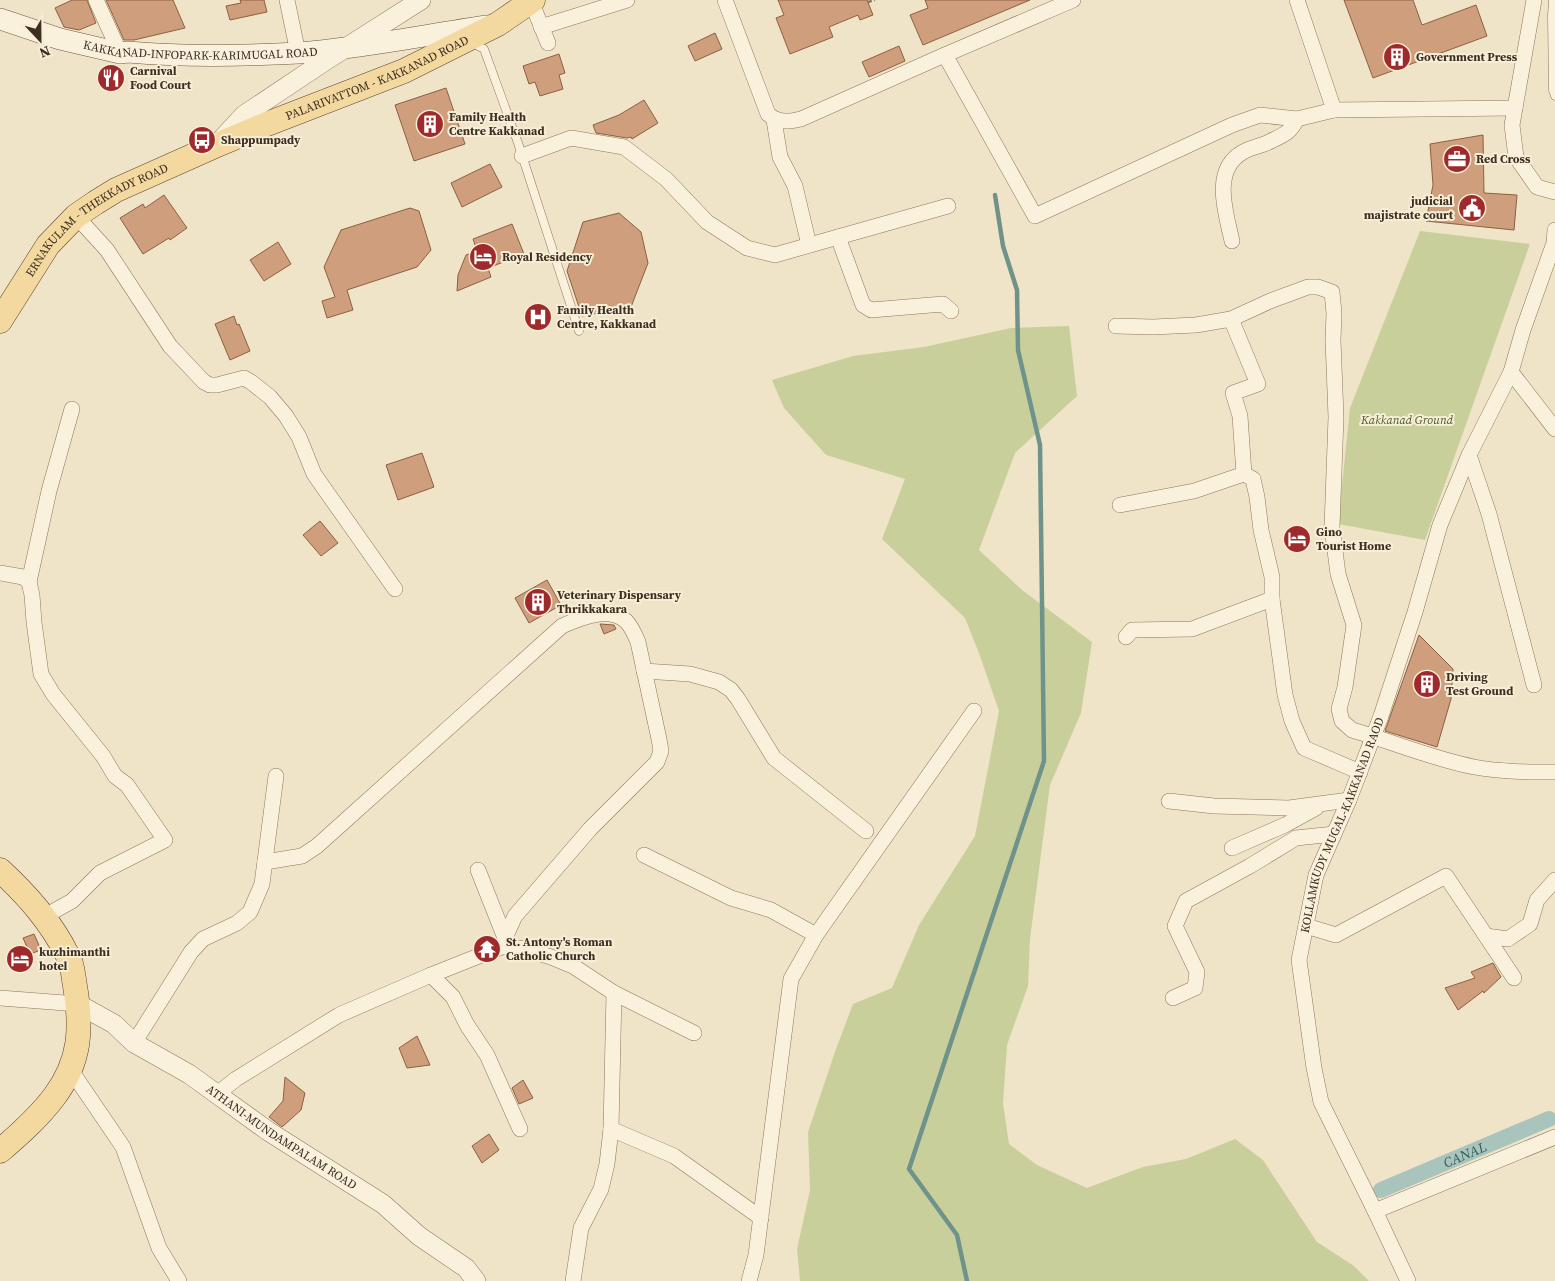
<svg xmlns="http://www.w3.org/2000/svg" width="1555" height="1281" font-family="'Source Serif 4',serif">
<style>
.green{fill:#c9cf9b}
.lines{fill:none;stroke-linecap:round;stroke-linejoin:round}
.stream{stroke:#6f938a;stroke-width:4.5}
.canal{stroke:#a9c4bc;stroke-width:16}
.building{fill:#cf9f7d;stroke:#8d5f41}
.service-casing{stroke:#8d765c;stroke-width:9}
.minor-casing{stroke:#8d765c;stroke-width:16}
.tertiary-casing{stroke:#8d765c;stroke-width:20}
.secondary-casing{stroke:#6f573f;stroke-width:22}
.primary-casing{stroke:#5b4430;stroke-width:25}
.path{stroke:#8d765c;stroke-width:2.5;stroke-dasharray:4 2.5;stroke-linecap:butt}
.service{stroke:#faf1dc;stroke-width:8}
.minor{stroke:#faf1dc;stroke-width:15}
.tertiary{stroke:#faf1dc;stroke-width:19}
.secondary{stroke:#faf1dc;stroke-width:21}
.primary{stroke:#f3d9a0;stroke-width:24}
.labels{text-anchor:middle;stroke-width:4;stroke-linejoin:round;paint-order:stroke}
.street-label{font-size:12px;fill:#3d2e20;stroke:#f7eed8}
.poi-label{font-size:12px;font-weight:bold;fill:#3d2e20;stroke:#f7eed8;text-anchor:start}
.park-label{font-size:12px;font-style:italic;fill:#4d5a26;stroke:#f7eed8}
.water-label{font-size:14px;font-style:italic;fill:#2f5d5a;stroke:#f7eed8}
</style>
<rect width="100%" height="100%" fill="#f0e4c8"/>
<!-- green -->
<g class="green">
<polygon points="1420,231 1530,244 1425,540 1338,524 1350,408"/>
<polygon points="1069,326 1077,396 1015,453 979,550 1022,590 1092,642 1081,713 1050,785 1030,939 1028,986 1007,1045 1003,1103 1009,1144 1037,1165 1087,1188 1143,1167 1186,1159 1235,1139 1263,1160 1317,1242 1354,1266 1369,1281 800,1281 797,1249 810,1190 808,1132 836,1049 853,1004 892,988 919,925 975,836 999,711 980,656 965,618 882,539 905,479 826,455 784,408 772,380 853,356 924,347 1011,328"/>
</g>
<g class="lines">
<!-- stream -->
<polyline class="stream" points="967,1281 957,1235 909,1169 1044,761 1040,445 1018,350 1017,290 1003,246 995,195"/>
<!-- canal -->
<path class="canal" id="s1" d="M 1381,1190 L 1549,1119"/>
</g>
<!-- building -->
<g class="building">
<polygon points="72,0 87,0 96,23 79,30 64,27 55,8"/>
<polygon points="106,0 173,0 185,28 134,40 124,40"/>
<polygon points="240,0 264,0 267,12 230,20 226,6 241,3"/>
<polygon points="778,0 867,0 873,15 860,20 858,15 829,27 833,37 790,54 776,18 784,15"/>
<polygon points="925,0 1030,0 923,45 910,15 928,8"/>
<polygon points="1344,0 1413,0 1422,25 1476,5 1487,36 1373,78"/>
<polygon points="715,33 722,49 695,61 688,46"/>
<polygon points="899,46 905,61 869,77 862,62"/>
<polygon points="559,54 565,73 559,75 563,89 540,96 535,82 529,84 523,66"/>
<polygon points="446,88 465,144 414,161 395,105"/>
<polygon points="644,100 658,123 632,139 631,137 627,138 596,133 593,125 619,115"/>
<polygon points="1483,135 1484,193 1517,195 1514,230 1426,221 1433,185 1430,144"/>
<polygon points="490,164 502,187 462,207 451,183"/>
<polygon points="164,195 187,228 170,240 169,238 143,254 120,218 143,204 145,208"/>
<polygon points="410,208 419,211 431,250 417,267 347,290 353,310 327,318 322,301 335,297 324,267 341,230"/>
<polygon points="619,213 641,232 648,263 631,307 582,316 567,271 583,222"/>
<polygon points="512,224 524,254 488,268 491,277 457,291 458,275 466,255 477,251 473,239"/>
<polygon points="278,242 291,264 264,281 250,260"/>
<polygon points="234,316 237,325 239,324 250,351 230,360 215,324"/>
<polygon points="422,453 434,487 398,500 386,465"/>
<polygon points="320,521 338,543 321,556 303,535"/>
<polygon points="547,580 561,605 529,623 515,598"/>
<polygon points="600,624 614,625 616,629 604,634"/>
<polygon points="1419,635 1453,669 1451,699 1437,747 1385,731"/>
<polygon points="34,934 41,950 30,954 23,938"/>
<polygon points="1493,963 1501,977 1484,993 1483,991 1458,1010 1445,988 1475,978 1471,972"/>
<polygon points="417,1036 430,1065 407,1068 399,1048"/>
<polygon points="285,1077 305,1093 301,1110 282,1127 269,1117 283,1101"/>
<polygon points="523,1080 533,1098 519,1104 512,1088"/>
<polygon points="489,1134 499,1150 482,1163 472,1146"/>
</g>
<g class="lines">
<!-- service casing -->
<g class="service-casing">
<g id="service">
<polyline points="1553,0 1552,16 1553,90 1555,96"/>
<polyline points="471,42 484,49 518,143 579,331"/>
</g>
</g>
<!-- minor casing -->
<g class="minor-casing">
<g id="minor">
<polyline points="96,0 120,53"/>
<polyline points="287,0 298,53"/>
<path d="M 725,0 L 768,114 C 778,123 788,122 801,119 L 940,57 L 1073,0"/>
<polyline points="1297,0 1334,110"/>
<polyline points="1534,0 1512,125 1516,157 1537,187 1555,192"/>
<polyline points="531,1 548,43"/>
<polyline points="541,27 627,0"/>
<polyline points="945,55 1035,216 1232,125 1260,115 1297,119"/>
<polyline points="774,120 780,157 795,186 809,245"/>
<polyline points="522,156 571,138 624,147 666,179 707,222 747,248 775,255 838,237"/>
<polyline points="948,206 838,237 863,305 871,310 943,304 951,311"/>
<polyline points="76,216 107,250 170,346 204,382 210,385 217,385 244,378 251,382 270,397 286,416 299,437 314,474 395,589"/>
<polyline points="1555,230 1554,243 1523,330 1511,372 1555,429"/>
<path d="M 1232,241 C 1226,213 1211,170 1243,152 C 1251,147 1262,146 1271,141 C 1285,134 1290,133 1297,119 L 1334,110 L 1515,108"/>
<path d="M 1116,326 L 1153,327 L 1196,325 L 1231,319 L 1270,301 L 1308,287 L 1318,287 L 1332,292 L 1334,313 L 1333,340 L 1336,417 L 1332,527 L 1338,574 L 1354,625 L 1345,687 L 1339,709 L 1342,721 L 1352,730 C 1393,742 1433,759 1474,767 C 1501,772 1528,772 1555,772"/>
<polyline points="1469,455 1489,514 1534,685"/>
<polyline points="1120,505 1194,491 1244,474"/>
<polyline points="0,573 23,577 29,582 32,595 34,622 41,674 53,694 103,756 115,776 127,785 165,840 100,873 72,901 45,916"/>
<polyline points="29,582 49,491 72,409"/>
<polyline points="1272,599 1285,695 1292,721 1304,748 1360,772"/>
<polyline points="1126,637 1132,630 1192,629 1272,599 1272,577 1261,530 1257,497 1253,479 1244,474 1240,416 1233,393 1258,384 1231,319"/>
<polyline points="644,671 690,674 719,682 731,690 738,699 774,758 866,831"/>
<polyline points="1169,801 1214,806 1289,808 1349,800"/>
<polyline points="1232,848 1285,825 1316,808"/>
<polyline points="644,855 731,898 771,910 816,935"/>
<path d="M 265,862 L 302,856 L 317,846 L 562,626 C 580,618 608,606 626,621 C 632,627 635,635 638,642 L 659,739 L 661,751 L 657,762 L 590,829 L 515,916 L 505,938 L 504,946"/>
<polyline points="478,870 505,938"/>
<polyline points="1306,926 1336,935 1446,876 1514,978"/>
<polyline points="1486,936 1508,939 1530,924 1537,900 1555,880"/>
<polyline points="431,975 504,946 525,949 551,957 573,966 614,993 694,1033"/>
<polyline points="0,998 78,1004"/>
<polyline points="1173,998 1195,988 1197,972 1175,926 1186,901 1250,866 1296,838 1334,834"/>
<polyline points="134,1043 191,952 203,939 237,923 250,912 262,884 276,776"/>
<polyline points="70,1069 123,1147 159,1248 179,1281"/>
<polyline points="217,1094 236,1079 339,1015 431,975 453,997 467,1025 487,1055 520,1129"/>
<polyline points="611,1129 674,1156 761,1218"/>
<polyline points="1375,1211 1555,1137"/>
<polyline points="573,1281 581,1228 601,1189 607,1164 611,1129 614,993"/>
<polyline points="749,1281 756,1255 791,979 816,935 974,711"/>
<path id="s2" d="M 1408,1281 L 1375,1211 L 1321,1102 L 1314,1068 L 1299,960 L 1316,875 L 1349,800 L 1381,716 L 1415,612 L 1440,525 L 1469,455 L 1511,372"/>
</g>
</g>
<!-- tertiary casing -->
<g class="tertiary-casing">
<g id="tertiary">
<polyline points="219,142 244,115 325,61 421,0"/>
<path id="s3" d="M 78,1004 L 114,1024 L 134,1043 L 189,1074 L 268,1131 L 383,1204 L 419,1236 L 466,1268 L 476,1281"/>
</g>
</g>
<!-- secondary casing -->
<g class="secondary-casing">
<g id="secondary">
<path id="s4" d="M 0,19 L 60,39 L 120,53 L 128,52 C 184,57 242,56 299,53 C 362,48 425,35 487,26"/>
</g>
</g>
<!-- primary casing -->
<g class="primary-casing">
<g id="primary">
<path id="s5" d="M 0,321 L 48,245 L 76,216 L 95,203 L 116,190 L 217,145 L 267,124 L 404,71 L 498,24 L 533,0"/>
<path d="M 0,870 C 28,896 51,922 68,956 C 73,964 73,976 75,986 C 82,1028 81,1061 54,1097 C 38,1118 20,1134 0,1151"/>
</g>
</g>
<!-- path -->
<polyline class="path" points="868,2 875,0"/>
<!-- service -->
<use href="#service" class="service"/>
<!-- minor -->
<use href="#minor" class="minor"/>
<!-- tertiary -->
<use href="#tertiary" class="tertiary"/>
<!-- secondary -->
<use href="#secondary" class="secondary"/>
<!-- primary -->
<use href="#primary" class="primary"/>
</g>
<!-- icons -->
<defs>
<g id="building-disc" transform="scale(1.4375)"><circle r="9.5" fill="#9e2a2b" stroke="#f7eed8"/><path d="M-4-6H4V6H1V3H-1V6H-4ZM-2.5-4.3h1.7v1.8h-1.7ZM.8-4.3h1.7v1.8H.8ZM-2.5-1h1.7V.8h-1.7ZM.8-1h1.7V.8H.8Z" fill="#fff"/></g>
<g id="restaurant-disc" transform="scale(1.4375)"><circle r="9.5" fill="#9e2a2b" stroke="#f7eed8"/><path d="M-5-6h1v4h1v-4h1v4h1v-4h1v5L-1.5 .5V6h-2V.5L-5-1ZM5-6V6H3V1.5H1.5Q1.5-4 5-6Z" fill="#fff"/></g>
<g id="bus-disc" transform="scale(1.4375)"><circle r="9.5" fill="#9e2a2b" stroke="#f7eed8"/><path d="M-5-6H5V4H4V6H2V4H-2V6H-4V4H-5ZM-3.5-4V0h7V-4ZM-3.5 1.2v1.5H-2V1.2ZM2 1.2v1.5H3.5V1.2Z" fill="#fff"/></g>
<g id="office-disc" transform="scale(1.4375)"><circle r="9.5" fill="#9e2a2b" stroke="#f7eed8"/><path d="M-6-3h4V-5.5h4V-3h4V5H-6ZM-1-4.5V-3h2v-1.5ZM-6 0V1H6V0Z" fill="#fff"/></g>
<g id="civic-disc" transform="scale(1.4375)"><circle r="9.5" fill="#9e2a2b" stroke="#f7eed8"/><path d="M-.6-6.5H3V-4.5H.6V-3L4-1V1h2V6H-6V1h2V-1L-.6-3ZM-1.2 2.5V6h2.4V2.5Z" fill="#fff"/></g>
<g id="hotel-disc" transform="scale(1.4375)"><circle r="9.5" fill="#9e2a2b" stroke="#f7eed8"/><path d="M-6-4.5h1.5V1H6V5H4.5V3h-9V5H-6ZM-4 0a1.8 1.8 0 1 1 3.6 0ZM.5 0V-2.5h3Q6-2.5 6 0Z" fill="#fff"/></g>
<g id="hospital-disc" transform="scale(1.4375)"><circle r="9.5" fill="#9e2a2b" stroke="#f7eed8"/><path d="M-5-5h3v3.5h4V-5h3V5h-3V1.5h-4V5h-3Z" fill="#fff"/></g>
<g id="temple-disc" transform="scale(1.4375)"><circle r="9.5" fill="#9e2a2b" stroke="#f7eed8"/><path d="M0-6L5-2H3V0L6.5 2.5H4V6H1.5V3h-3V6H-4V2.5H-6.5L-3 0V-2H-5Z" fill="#fff"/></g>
</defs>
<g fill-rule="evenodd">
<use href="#building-disc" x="1397" y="57"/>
<use href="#restaurant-disc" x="111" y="78"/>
<use href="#building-disc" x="430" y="124"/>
<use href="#bus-disc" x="202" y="140"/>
<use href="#office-disc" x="1457" y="159"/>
<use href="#civic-disc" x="1472" y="208"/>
<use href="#hotel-disc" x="483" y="257"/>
<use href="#hospital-disc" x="538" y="317"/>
<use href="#hotel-disc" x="1297" y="539"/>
<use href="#building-disc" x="538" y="602"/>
<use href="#building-disc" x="1427" y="684"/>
<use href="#temple-disc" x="487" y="949"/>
<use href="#hotel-disc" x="20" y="959"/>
</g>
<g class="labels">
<!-- street labels -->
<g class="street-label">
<text dy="4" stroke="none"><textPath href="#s4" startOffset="205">KAKKANAD-INFOPARK-KARIMUGAL ROAD</textPath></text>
<text dy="4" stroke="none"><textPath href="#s5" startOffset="462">PALARIVATTOM - KAKKANAD ROAD</textPath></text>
<text dy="4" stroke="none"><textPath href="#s5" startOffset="144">ERNAKULAM - THEKKADY ROAD</textPath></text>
<text dy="4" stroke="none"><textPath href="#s2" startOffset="485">KOLLAMKUDY MUGAL-KAKKANAD RAOD</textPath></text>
<text dy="4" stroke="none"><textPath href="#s3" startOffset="244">ATHANI-MUNDAMPALAM ROAD</textPath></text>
</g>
<!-- poi labels -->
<g class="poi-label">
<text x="1416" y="61">Government Press</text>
<text x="130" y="75">Carnival<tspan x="130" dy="14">Food Court</tspan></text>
<text x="449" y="121">Family Health<tspan x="449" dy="14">Centre Kakkanad</tspan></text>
<text x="221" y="144">Shappumpady</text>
<text x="1476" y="163">Red Cross</text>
<text x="1453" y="205" text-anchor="end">judicial<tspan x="1453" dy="14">majistrate court</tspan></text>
<text x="502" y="261">Royal Residency</text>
<text x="557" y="314">Family Health<tspan x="557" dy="14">Centre, Kakkanad</tspan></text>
<text x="1316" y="536">Gino<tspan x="1316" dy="14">Tourist Home</tspan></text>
<text x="557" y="599">Veterinary Dispensary<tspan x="557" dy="14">Thrikkakara</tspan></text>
<text x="1446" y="681">Driving<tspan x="1446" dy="14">Test Ground</tspan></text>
<text x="506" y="946">St. Antony's Roman<tspan x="506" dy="14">Catholic Church</tspan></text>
<text x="39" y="956">kuzhimanthi<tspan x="39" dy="14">hotel</tspan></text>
</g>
<!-- park labels -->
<g class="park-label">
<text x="1407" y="424">Kakkanad Ground</text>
</g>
<!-- water labels -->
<g class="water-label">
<text dy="5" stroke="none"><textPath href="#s1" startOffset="91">CANAL</textPath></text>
</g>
</g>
<!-- north arrow -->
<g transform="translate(40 40) rotate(158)" stroke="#f7eed8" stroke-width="4" paint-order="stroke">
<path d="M0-4L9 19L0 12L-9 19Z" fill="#3d2e20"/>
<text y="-8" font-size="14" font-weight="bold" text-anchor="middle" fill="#3d2e20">N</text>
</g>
</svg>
